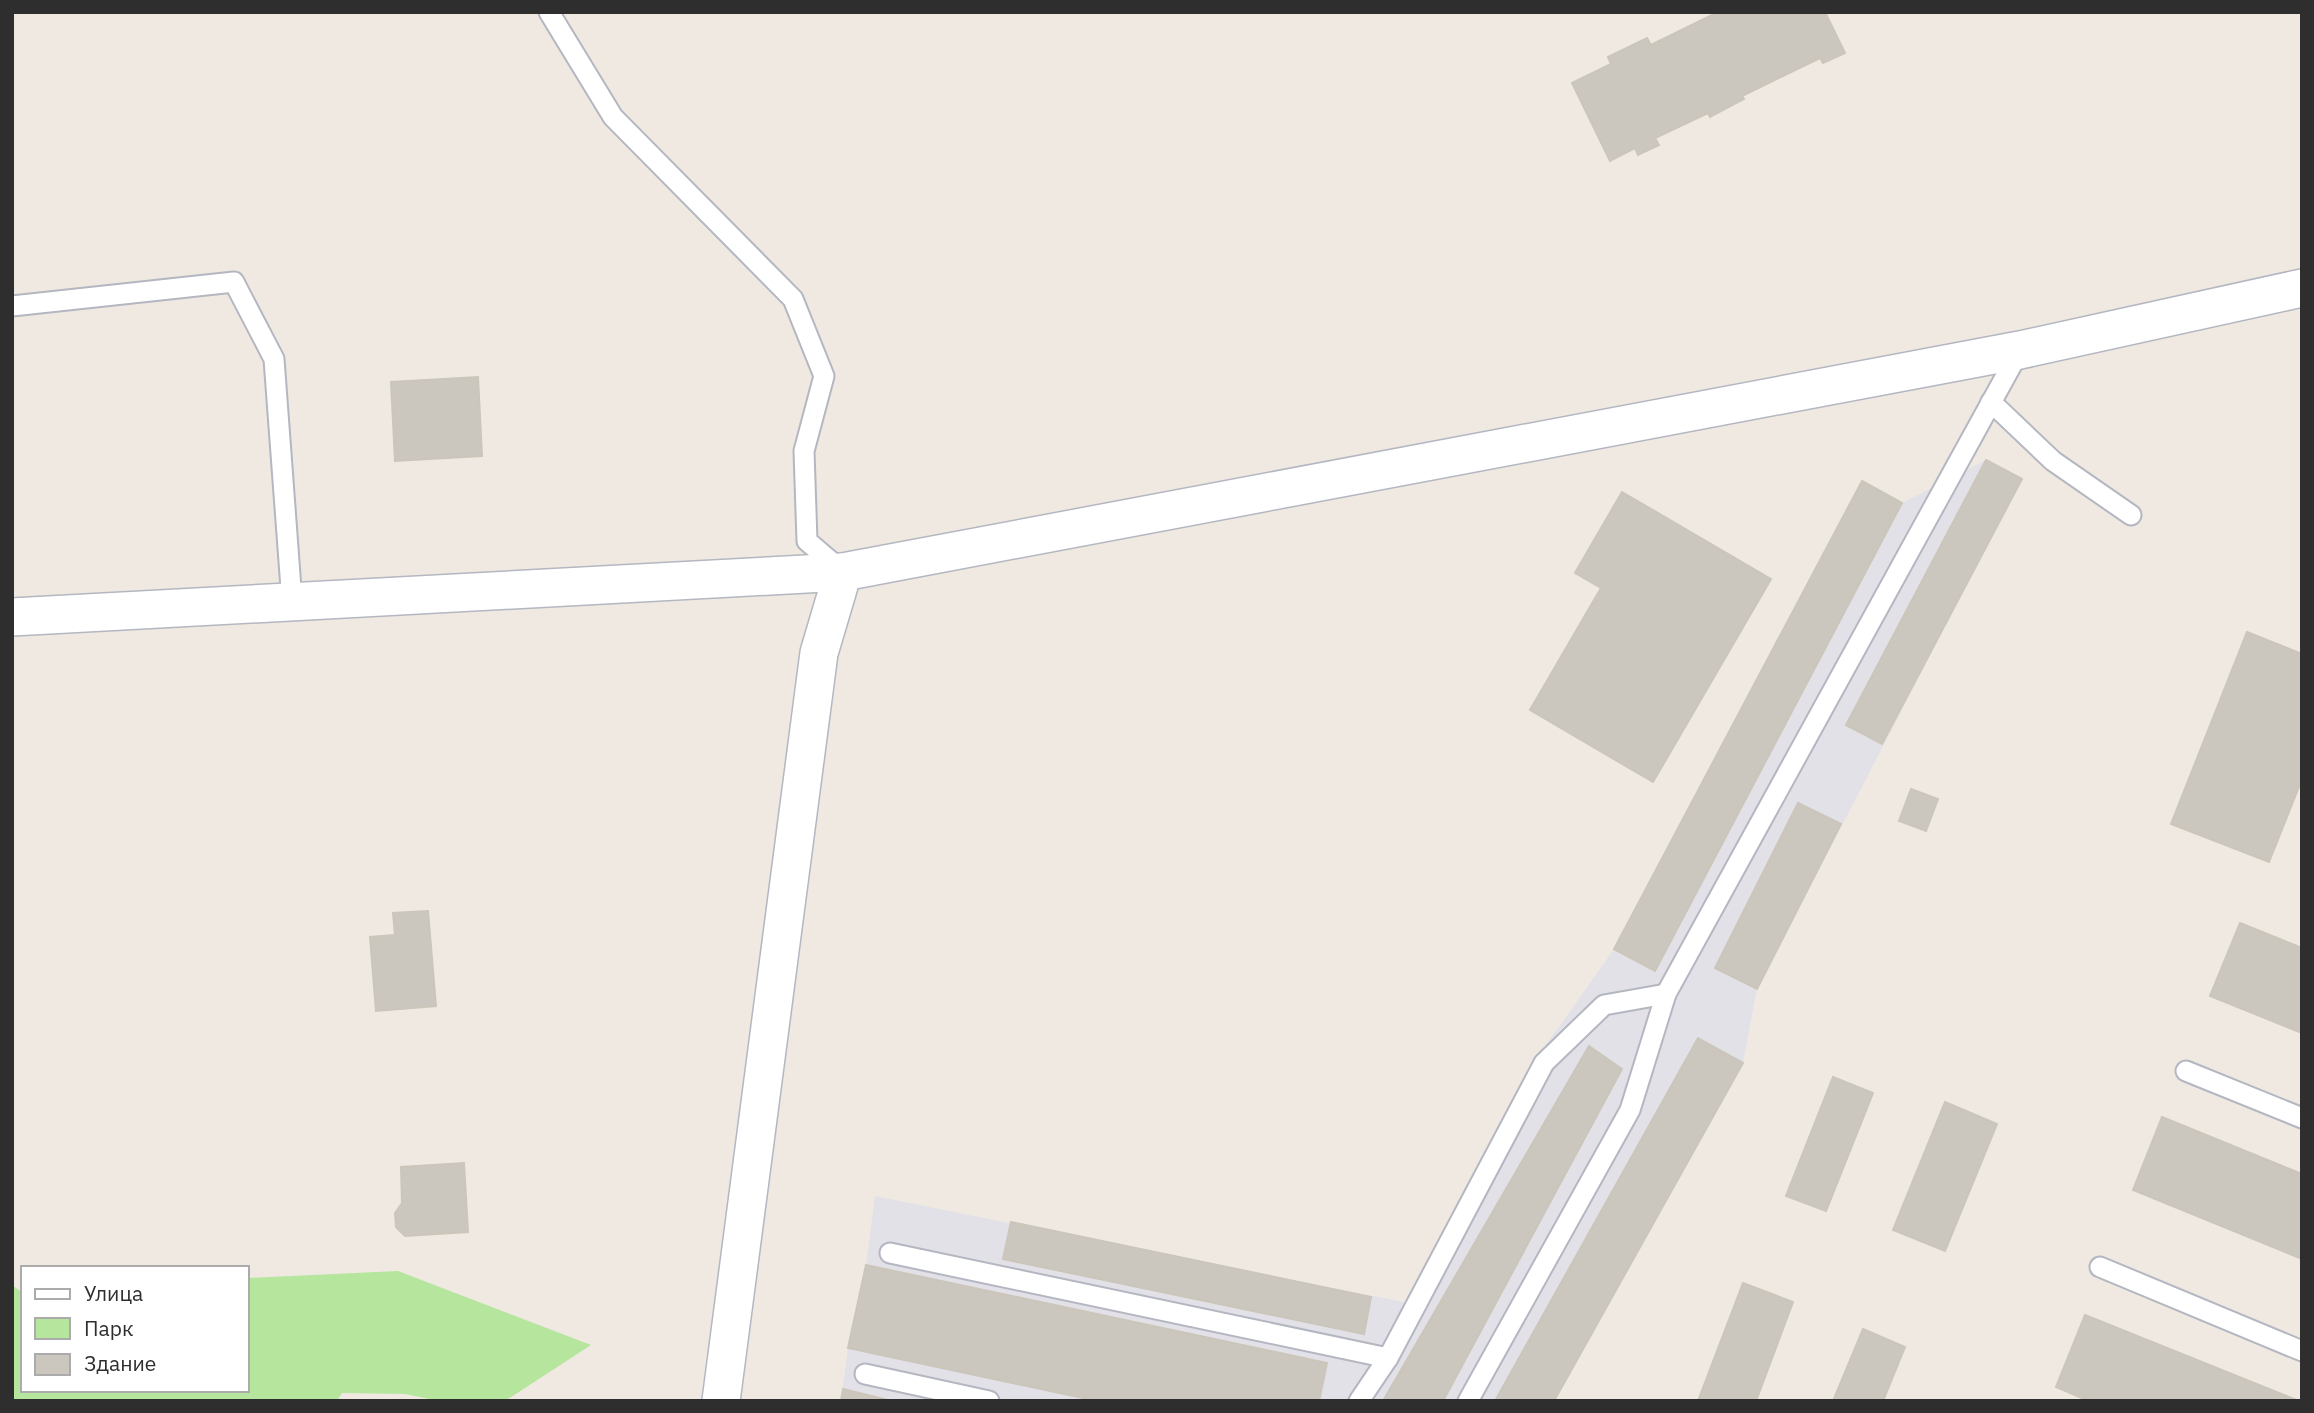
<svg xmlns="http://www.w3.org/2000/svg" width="2314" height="1413" font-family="'IBM Plex Sans',sans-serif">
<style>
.industrial{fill:#e3e1e8}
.green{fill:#b6e59e}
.building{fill:#cbc7bf;stroke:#cbc5ba;stroke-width:2}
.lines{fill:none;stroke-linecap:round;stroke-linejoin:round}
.service-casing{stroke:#b4b7c1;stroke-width:23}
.minor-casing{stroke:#b4b7c1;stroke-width:40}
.service{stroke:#fff;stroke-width:19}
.minor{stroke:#fff;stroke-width:37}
</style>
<rect width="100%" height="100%" fill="#efe9e1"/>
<!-- industrial -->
<polygon class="industrial" points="1986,460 2022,479 1757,989 1743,1063 1554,1401 841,1401 848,1348 866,1265 875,1196 1408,1303 1541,1052 1614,949 1862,481 1902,503"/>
<!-- green -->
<polygon class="green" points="398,1271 591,1345 505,1401 439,1401 405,1394 342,1393 337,1401 12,1401 12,1285 23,1293 23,1390 247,1390 247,1278"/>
<!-- building -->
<g class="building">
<polygon points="1718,12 1825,12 1845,53 1823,63 1820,58 1742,96 1744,99 1710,117 1708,113 1655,138 1659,145 1638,155 1635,148 1610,161 1572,83 1611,64 1608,57 1647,38 1651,45"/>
<polygon points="478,377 482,456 395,461 391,382"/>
<polygon points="1986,460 2022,479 1882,744 1846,725"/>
<polygon points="1862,481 1902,503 1655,971 1614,949"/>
<polygon points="1622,492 1771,579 1653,782 1530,710 1601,588 1575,573"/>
<polygon points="2247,632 2302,654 2302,779 2269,862 2171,824"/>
<polygon points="1911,789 1938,799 1926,831 1899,821"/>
<polygon points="1798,803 1841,824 1757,989 1715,968"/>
<polygon points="428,911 436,1006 376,1011 370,937 395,935 393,913"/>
<polygon points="2240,923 2302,948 2302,1033 2210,996"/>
<polygon points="1698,1038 1743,1063 1554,1401 1495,1401"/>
<polygon points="1589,1046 1622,1069 1443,1401 1383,1401"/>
<polygon points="1833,1077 1873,1093 1826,1211 1786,1196"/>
<polygon points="1945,1102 1997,1124 1945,1251 1893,1230"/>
<polygon points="2162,1117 2302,1174 2302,1259 2133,1190"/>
<polygon points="464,1163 468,1232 405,1236 396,1227 395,1213 402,1203 401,1167"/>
<polygon points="1011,1222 1371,1297 1364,1334 1003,1259"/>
<polygon points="866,1265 1327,1363 1319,1401 1097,1401 848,1348"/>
<polygon points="1743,1283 1793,1302 1756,1401 1698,1401"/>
<polygon points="2085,1315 2299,1401 2089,1401 2056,1387"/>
<polygon points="1863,1329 1905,1347 1883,1401 1833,1401"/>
<polygon points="843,1389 892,1401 841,1401"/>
</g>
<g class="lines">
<!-- service casing -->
<g class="service-casing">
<g id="service">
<polyline points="549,12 613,117 793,299 824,376 804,451 807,541 841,570"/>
<polyline points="12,306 234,282 274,359 292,602"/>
<polyline points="1991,402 2053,461 2131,515"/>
<polyline points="2186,1071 2302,1118"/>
<polyline points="890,1253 1388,1358 1544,1063 1604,1005 1666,994"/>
<polyline points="2100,1267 2302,1351"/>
<polyline points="865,1374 989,1401"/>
<polyline points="1359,1401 1388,1358"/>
<polyline points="1468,1401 1630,1110 1666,994 2020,350"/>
</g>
</g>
<!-- minor casing -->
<g class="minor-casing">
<g id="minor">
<polyline points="12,617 843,572"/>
<polyline points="721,1401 819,653 843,572 2020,350 2302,288"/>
</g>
</g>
<!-- service -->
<use href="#service" class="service"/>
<!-- minor -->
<use href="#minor" class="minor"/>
</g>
<!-- border -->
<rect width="2314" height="1413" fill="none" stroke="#2e2e2e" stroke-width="28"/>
<!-- legend -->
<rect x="21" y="1266" width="228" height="126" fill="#ffffff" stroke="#ababab" stroke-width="2"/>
<rect x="35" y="1289" width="35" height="10" fill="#ffffff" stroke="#ababab" stroke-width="2"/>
<text x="84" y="1301" font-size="21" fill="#2e2e2e">Улица</text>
<rect x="35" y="1318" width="35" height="21" fill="#b6e59e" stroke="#ababab" stroke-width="2"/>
<text x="84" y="1336" font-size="21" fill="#2e2e2e">Парк</text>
<rect x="35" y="1354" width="35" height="21" fill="#cbc7bf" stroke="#ababab" stroke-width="2"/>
<text x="84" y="1371" font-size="21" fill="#2e2e2e">Здание</text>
</svg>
